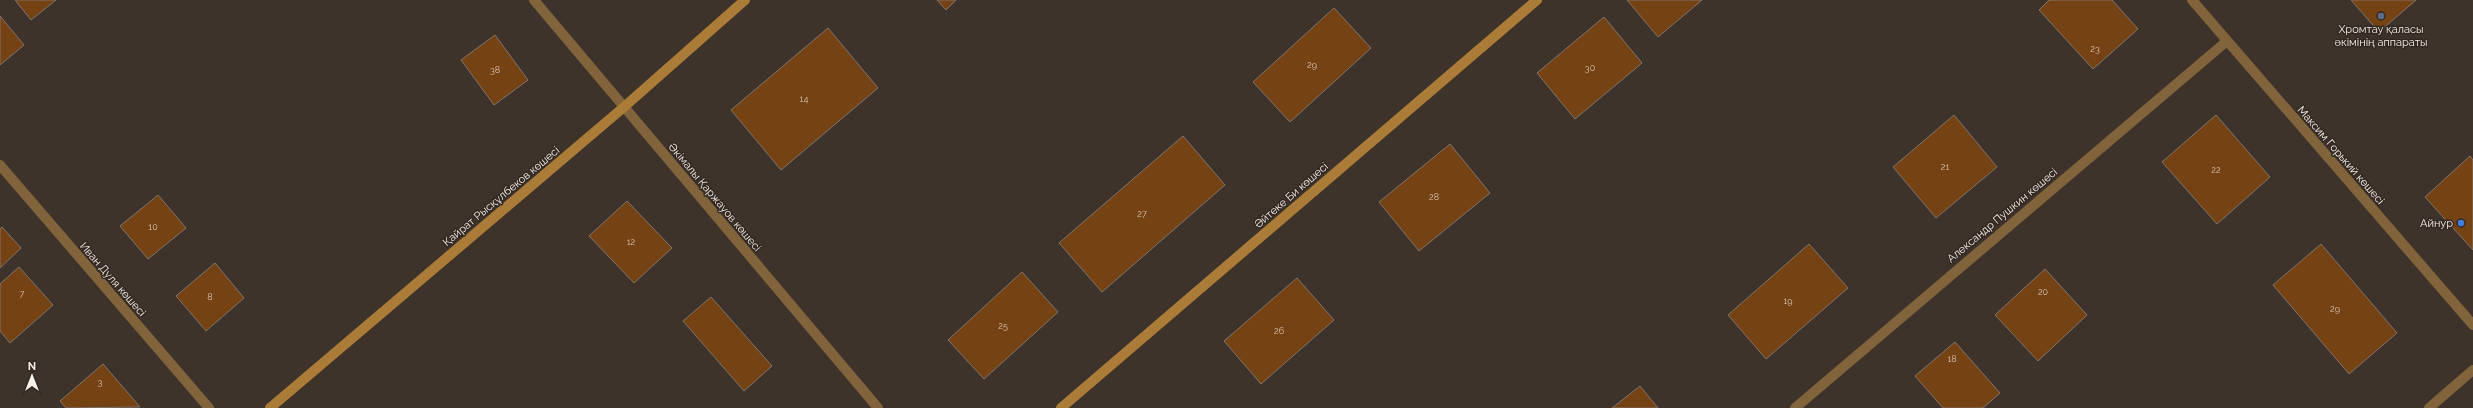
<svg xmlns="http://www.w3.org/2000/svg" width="2473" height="408" font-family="Raleway,sans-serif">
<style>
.building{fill:#754213;stroke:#81756c}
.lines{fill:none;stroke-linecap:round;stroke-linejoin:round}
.street{stroke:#81643b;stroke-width:10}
.secondary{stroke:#ab7c37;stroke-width:10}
.service-dot{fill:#5c6f8a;stroke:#332922;stroke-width:1.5}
.shop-dot{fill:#3f7fe0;stroke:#332922;stroke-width:1.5}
.labels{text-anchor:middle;stroke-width:3;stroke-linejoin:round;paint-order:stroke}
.number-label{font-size:9px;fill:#d5c2b4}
.poi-label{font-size:11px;fill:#f5ede9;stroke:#332922}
.street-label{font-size:11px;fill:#f5ede9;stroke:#332922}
</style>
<rect width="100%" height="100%" fill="#3e332b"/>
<!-- building -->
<g class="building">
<polygon points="15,0 56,0 31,20"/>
<polygon points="937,0 956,0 946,10"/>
<polygon points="1627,0 1702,0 1658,37"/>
<polygon points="2049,0 2112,0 2138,29 2093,69 2039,10"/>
<polygon points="2351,0 2416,0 2379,32"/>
<polygon points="1334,8 1371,48 1290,122 1253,82"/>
<polygon points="0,16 24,45 0,65"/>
<polygon points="1604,17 1642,63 1575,119 1537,73"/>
<polygon points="828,28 878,88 781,170 731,110"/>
<polygon points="495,35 528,80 494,105 461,60"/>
<polygon points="1954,115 1997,167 1936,218 1893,167"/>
<polygon points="2216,115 2270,177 2217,224 2162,162"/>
<polygon points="1183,136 1225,185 1102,292 1059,243"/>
<polygon points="1450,144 1490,193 1419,251 1379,202"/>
<polygon points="2470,156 2473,160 2473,250 2425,197"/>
<polygon points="158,195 186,228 148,259 120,226"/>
<polygon points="627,201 672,248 634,283 589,236"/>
<polygon points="2,227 21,248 0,268 0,229"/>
<polygon points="1809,244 1848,288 1766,359 1728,315"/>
<polygon points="2321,244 2397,333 2349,374 2273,285"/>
<polygon points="215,263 244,298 206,331 176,296"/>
<polygon points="19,267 53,305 10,343 0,331 0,284"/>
<polygon points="2045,269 2087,315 2038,361 1995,315"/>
<polygon points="1022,272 1058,312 984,379 948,340"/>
<polygon points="1297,278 1334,320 1261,384 1224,341"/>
<polygon points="711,297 772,366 744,391 683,321"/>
<polygon points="1955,342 2000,393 1983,408 1943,408 1915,376"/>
<polygon points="103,364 140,407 66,408 60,401"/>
<polygon points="1640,386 1658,408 1612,408"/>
</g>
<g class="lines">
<!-- street -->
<g class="street">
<polyline points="534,0 878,408"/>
<polyline points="2192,0 2473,325"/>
<polyline points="0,165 209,408"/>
<polyline points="1795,408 2227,41"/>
<polyline points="2429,408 2473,370"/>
</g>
<!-- secondary -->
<g class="secondary">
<polyline points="270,408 624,107 745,0"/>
<polyline points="1061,408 1537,0"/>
</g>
</g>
<!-- markers -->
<circle class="service-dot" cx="2381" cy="16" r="4"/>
<circle class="shop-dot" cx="2461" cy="223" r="4"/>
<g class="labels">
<!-- number labels -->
<g class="number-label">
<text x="2095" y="52">23</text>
<text x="1312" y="68">29</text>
<text x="1590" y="71">30</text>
<text x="495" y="73">38</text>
<text x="804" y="102">14</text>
<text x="1945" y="170">21</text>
<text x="2216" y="173">22</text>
<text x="1434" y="200">28</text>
<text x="1142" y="217">27</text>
<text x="153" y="230">10</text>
<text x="631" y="245">12</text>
<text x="2043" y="295">20</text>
<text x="22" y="297">7</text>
<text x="210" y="300">8</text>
<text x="1788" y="304">19</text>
<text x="2335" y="312">29</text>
<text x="1003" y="329">25</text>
<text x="1279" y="334">26</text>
<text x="1952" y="362">18</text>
<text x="100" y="385">3</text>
</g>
<!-- poi labels -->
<g class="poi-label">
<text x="2381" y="33">Хромтау қаласы<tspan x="2381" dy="13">әкімінің аппараты</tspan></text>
<text x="2453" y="227" text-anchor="end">Айнур</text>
</g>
<!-- street labels -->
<g class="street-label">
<text transform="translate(2341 155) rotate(49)" y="4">Максим Горький көшесі</text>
<text transform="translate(1291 195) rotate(-41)" y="4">Әйтеке Би көшесі</text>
<text transform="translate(501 196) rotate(-40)" y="4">Қайрат Рысқұлбеков көшесі</text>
<text transform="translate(715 197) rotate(50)" y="4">Әкімалы Қаржауов көшесі</text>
<text transform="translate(2002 215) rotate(-40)" y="4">Александр Пушкин көшесі</text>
<text transform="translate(113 279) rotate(49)" y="4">Иван Дуля көшесі</text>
</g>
</g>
<!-- north arrow -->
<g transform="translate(32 376)" stroke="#332922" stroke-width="3" paint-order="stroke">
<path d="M0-3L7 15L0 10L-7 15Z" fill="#f5ede9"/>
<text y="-6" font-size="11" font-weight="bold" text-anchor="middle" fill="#f5ede9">N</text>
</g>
</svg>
